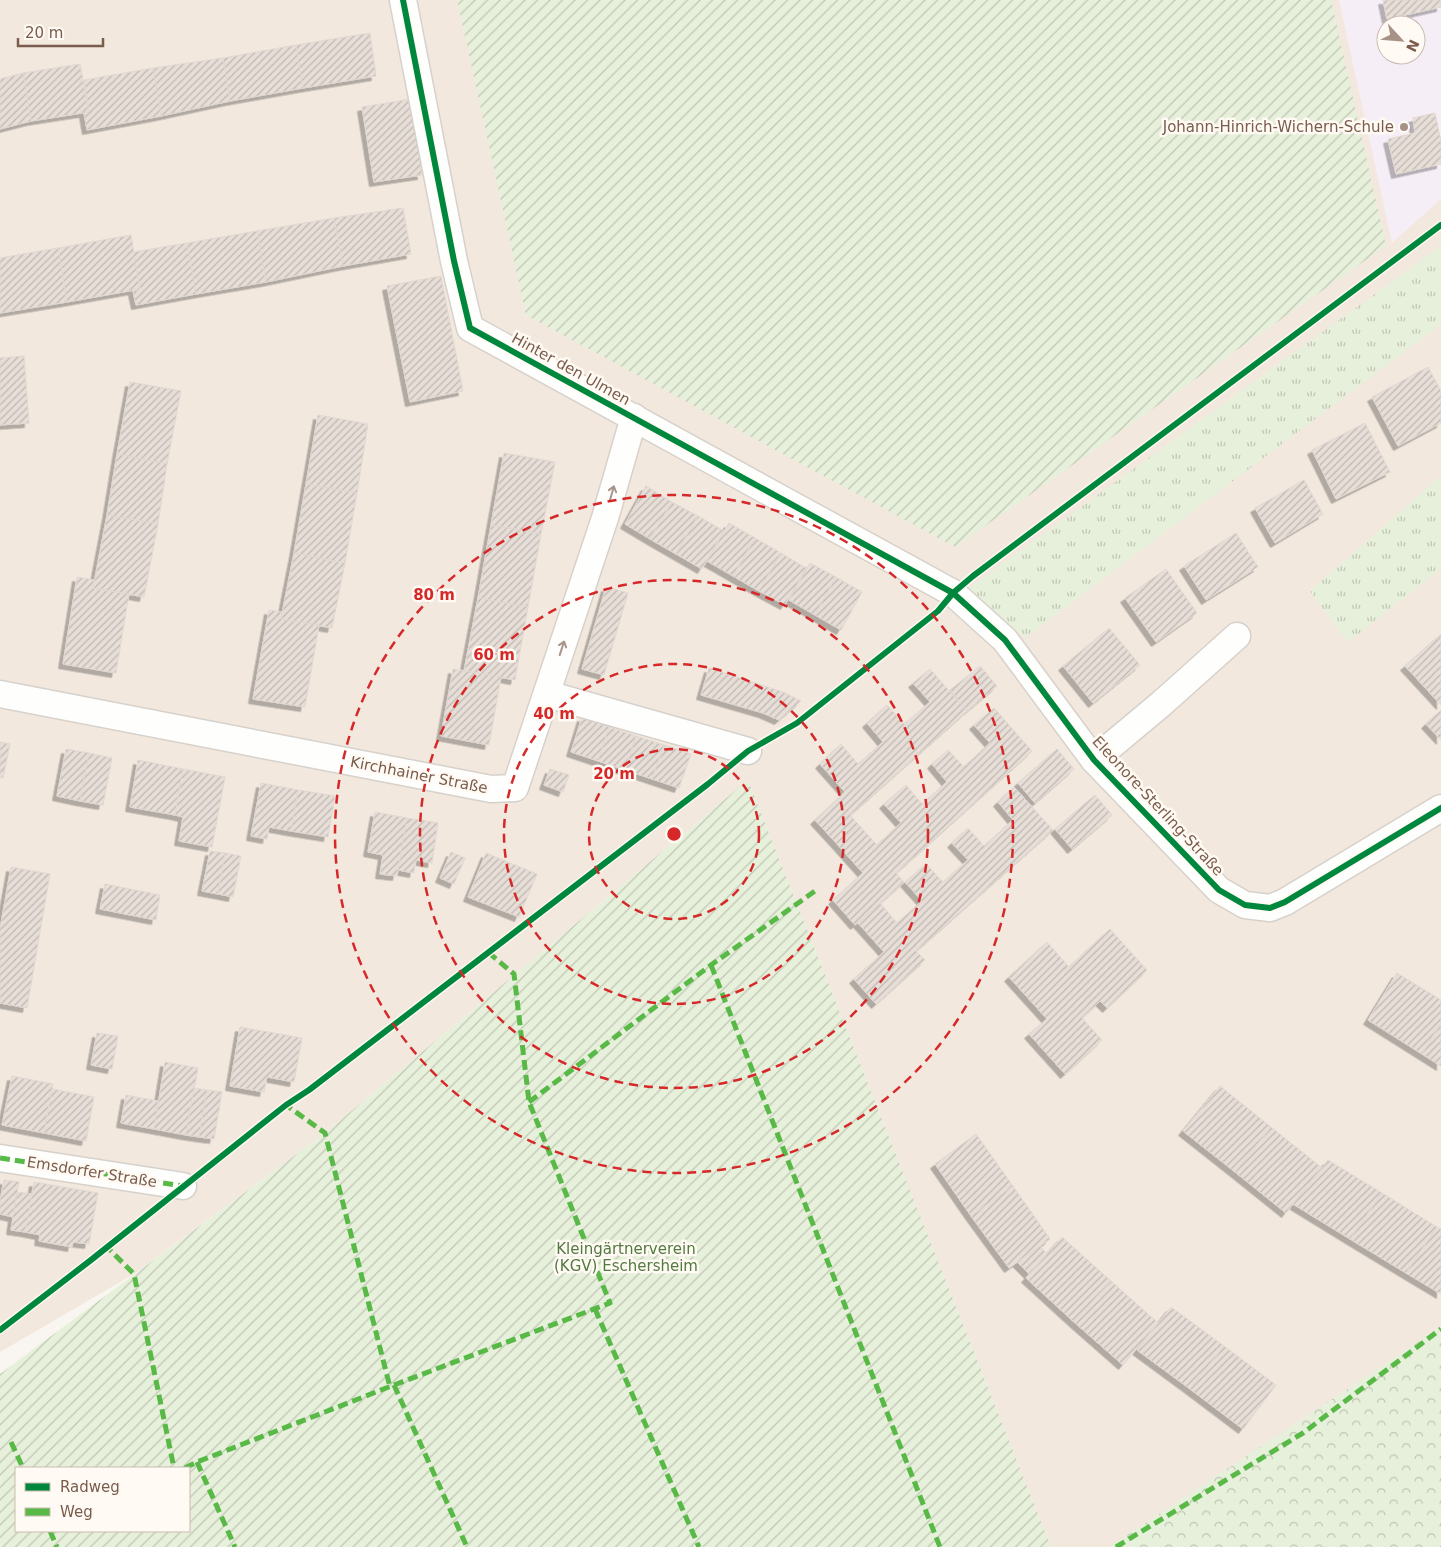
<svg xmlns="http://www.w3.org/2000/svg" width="1441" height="1547" font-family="'DejaVu Sans',sans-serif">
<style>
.residential{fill:#f2e8de;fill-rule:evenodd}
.education{fill:#f6eef6;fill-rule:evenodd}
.forest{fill:url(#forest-crowns)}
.park{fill:url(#park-tufts)}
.garden{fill:url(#garden-furrows);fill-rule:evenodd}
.building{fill:url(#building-hatch);stroke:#e2d8d2;filter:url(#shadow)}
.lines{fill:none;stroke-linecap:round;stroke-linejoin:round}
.minor-casing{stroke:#d7d1cb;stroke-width:29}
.minor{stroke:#fefefd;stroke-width:26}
.quiet{stroke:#58b947;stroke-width:5;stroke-dasharray:10 5;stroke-linecap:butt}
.cycleway-casing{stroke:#fffaf3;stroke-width:9}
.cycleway{stroke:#00873e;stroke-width:6}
.oneway{stroke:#a8958b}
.ring{fill:none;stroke:#d62828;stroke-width:2.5;stroke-dasharray:9 6}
.poi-dot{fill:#a69286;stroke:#fffaf3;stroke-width:2}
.labels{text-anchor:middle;stroke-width:5;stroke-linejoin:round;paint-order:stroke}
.poi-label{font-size:15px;fill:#7a5c4d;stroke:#fffaf3;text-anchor:end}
.street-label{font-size:15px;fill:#7a5c4d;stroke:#fffaf3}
.park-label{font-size:15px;fill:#537a41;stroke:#fffaf3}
.centre{fill:#d62828;stroke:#fffaf3;stroke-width:2.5}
.ring-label{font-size:15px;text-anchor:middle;font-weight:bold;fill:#d62828;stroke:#fffaf3;stroke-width:5;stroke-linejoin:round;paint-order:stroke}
</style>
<defs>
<pattern id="forest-crowns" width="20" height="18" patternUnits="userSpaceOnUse" patternTransform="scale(1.25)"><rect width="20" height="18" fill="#e7f0db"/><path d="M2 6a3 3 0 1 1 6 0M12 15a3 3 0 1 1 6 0" fill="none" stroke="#c0c6b4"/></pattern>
<pattern id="park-tufts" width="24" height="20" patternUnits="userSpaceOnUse" patternTransform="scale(1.25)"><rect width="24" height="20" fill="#e7f0db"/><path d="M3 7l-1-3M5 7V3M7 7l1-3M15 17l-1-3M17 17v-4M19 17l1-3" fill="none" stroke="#c0c6b4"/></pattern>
<pattern id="garden-furrows" width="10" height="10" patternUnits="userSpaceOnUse" patternTransform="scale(1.25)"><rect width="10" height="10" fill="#e7f0db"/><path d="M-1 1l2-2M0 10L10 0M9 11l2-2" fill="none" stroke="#c0c6b4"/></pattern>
<pattern id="building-hatch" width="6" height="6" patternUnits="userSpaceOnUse" patternTransform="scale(1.25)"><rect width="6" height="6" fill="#e6ded7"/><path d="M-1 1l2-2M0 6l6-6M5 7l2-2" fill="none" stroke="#bfb7b1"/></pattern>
<filter id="shadow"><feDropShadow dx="-4.5" dy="4.5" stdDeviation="0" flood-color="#0004"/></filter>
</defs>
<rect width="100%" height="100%" fill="#f9f5f0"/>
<!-- residential -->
<path class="residential" d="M 0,0 L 1441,0 L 1441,1547 L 1051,1547 L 748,780 L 325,1133 L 134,1274 L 0,1352 ZM 1386,25 L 1416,25 L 1416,55 L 1386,55 Z"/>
<!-- education -->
<path class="education" d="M 1339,0 L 1441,0 L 1441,199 L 1392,243 ZM 1386,25 L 1416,25 L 1416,55 L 1386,55 Z"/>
<!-- forest -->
<polygon class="forest" points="1441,1327 1441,1547 1109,1547"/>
<!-- park -->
<g class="park">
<polygon points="1441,246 1441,324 1025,638 969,588"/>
<polygon points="1441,476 1441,569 1348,642 1310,591"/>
</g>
<!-- garden -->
<g class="garden">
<polygon points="457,0 1331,0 1386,246 955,547 526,315"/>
<path d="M 748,780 L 1051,1547 L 0,1547 L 0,1374 L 325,1133 ZM 16,1468 L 189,1468 L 189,1531 L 16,1531 Z"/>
</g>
<!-- building -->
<g class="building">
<polygon points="1383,0 1441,0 1441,7 1387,19"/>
<polygon points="370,33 376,76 303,88 296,45"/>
<polygon points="296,45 303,88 230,101 223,58"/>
<polygon points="223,58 230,101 161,116 153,68"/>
<polygon points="80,64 89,112 31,121 23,73"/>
<polygon points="153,68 161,116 87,130 84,113 89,112 84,80"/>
<polygon points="23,73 31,121 0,129 0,79"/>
<polygon points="411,99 422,175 374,182 362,107"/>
<polygon points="1435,113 1441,141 1441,164 1396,174 1388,139 1415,133 1413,118"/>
<polygon points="403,208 411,254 343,266 334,218"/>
<polygon points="334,218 343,266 266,282 257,231"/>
<polygon points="257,231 266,282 196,294 187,243"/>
<polygon points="131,235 140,289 67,302 58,248"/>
<polygon points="187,243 196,294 136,305 133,291 140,289 133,252"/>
<polygon points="58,248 67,302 0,313 0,258"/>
<polygon points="441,276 463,391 410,402 387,286"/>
<polygon points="24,356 29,423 0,425 0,358"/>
<polygon points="1428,367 1441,391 1441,423 1398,446 1372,397"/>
<polygon points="130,382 181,391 167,464 117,454"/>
<polygon points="318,415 368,424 357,493 306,484"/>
<polygon points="1365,423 1390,472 1336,499 1312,450"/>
<polygon points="504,453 555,462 541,534 491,525"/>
<polygon points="117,454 167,464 158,524 107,515"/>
<polygon points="1304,480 1323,514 1275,543 1255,508"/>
<polygon points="306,484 357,493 345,563 294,553"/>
<polygon points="646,486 672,502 650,539 625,524"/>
<polygon points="672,502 698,516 676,554 650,539"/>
<polygon points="107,515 158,524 144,597 93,588"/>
<polygon points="698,516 724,531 702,569 676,554"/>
<polygon points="729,523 755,538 733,576 707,561"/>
<polygon points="491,525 541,534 528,607 478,598"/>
<polygon points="1236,533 1258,567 1206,600 1184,566"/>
<polygon points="755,538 781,553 759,591 733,576"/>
<polygon points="294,553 345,563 332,628 281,619"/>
<polygon points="781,553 806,568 785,605 759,591"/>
<polygon points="810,563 836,577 815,615 789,600"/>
<polygon points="1166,569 1197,613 1156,642 1125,598"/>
<polygon points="77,577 94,580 93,588 129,594 116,673 63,664"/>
<polygon points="836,577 862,592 841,630 815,615"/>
<polygon points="606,587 628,593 604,675 582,669"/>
<polygon points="478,598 528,607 515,680 464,671"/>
<polygon points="269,610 282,612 281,619 319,625 305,707 253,699"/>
<polygon points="1109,628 1140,665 1093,703 1063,666"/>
<polygon points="1441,634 1441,705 1405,666"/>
<polygon points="980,666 997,686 967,711 950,690"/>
<polygon points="709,668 783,692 801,701 779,720 763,713 701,695"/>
<polygon points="453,669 501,677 489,745 441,736"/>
<polygon points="930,669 967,711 850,815 859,825 837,844 815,820 845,792 820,764 841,744 858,764 883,742 867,723 887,705 904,724 930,702 913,683"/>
<polygon points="994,708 1032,751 896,873 904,882 855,925 833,900 863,873 837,844 859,825 877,845 901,823 884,804 906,785 922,804 947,782 932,764 948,750 964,767 990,743 974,725"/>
<polygon points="1441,710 1441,740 1426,724"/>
<polygon points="582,717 609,727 598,761 571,752"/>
<polygon points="609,727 636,736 625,770 598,761"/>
<polygon points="636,736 664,745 652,779 625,770"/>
<polygon points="0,742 10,744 3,778 0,777"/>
<polygon points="664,745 691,754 679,788 652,779"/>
<polygon points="66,749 89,753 80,801 57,796"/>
<polygon points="1057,749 1074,769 1035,803 1018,783"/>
<polygon points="89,753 112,758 103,805 80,801"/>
<polygon points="138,760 183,769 175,815 130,807"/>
<polygon points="183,769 225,777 212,847 179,841 183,817 175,815"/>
<polygon points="550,769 569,775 563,792 544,785"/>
<polygon points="261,783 298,790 291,831 269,827 267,839 251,836"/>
<polygon points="1014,787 1053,830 916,951 925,960 876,1004 854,979 884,952 858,923 880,903 897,923 922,901 905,882 926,864 943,882 968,860 952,843 968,828 984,846 1013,820 998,802"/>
<polygon points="298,790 335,796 328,837 291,831"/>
<polygon points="1095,795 1112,815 1072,849 1055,829"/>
<polygon points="375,812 407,818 397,876 380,874 383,855 368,852"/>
<polygon points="407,818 438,823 432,863 416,860 414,873 398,870"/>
<polygon points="210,851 225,853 218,894 202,891"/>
<polygon points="451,852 465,858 454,884 440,878"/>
<polygon points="225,853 241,856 233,897 218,894"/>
<polygon points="486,853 537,874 519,917 468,897"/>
<polygon points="11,867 50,874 27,1008 0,1003 0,929"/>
<polygon points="105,884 160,895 156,920 100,909"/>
<polygon points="1110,929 1147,970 1107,1008 1100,1001 1082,1018 1102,1040 1065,1074 1029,1034 1047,1019 1009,977 1047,942 1069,967"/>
<polygon points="1397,973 1441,1000 1441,1023 1422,1054 1368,1020"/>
<polygon points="1441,1023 1441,1066 1422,1054"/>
<polygon points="240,1027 302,1038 294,1082 267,1077 264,1092 230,1086"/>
<polygon points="97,1033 118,1036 112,1069 91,1065"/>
<polygon points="165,1062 198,1068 186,1135 154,1129"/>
<polygon points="12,1076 53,1084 44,1133 2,1125"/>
<polygon points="1220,1086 1271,1127 1235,1172 1183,1131"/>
<polygon points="194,1088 207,1090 199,1137 186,1135"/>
<polygon points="52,1089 94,1097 86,1141 44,1133"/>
<polygon points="207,1090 222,1092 214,1139 199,1137"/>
<polygon points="126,1095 158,1101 154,1129 121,1123"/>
<polygon points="1271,1127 1322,1168 1286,1213 1235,1172"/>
<polygon points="976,1134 1013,1186 971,1216 935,1164"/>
<polygon points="1328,1160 1382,1193 1350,1239 1293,1204"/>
<polygon points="4,1180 19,1182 13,1217 0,1214 0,1201"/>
<polygon points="34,1182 98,1193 89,1244 73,1242 72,1247 39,1241 40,1235 25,1232"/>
<polygon points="1013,1186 1050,1239 1009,1268 971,1216"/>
<polygon points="17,1192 32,1194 25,1232 11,1230"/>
<polygon points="1382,1193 1437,1227 1406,1273 1350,1239"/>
<polygon points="1437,1227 1441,1229 1441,1294 1406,1273"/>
<polygon points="1062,1237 1111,1281 1074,1322 1026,1278"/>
<polygon points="1040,1246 1047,1254 1029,1274 1017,1262"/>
<polygon points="1111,1281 1158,1323 1123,1365 1074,1322"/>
<polygon points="1171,1307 1224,1346 1190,1389 1137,1350"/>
<polygon points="1224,1346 1276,1385 1243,1429 1190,1389"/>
</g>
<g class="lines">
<!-- minor casing -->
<g class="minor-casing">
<g id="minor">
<polyline points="403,0 454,261 470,328 953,593 1005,640 1094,760 1219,890 1245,905 1270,908 1285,902 1441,808"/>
<polyline points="0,694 491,789 515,788 605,518 634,417"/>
<polyline points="547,694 748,751"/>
<polyline points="1094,760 1161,704 1237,636"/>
<polyline points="0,1158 183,1186"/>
</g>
</g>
<!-- minor -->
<use href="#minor" class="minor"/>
<!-- quiet -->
<g class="quiet">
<polyline points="711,965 940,1547"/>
<polyline points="529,1102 711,965 815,891"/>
<polyline points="289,1104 286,1105 325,1133 390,1387"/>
<polyline points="0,1158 183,1186"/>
<polyline points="104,1249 107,1247 134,1274 174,1468"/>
<polyline points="595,1309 699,1547"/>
<polyline points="394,1385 467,1547"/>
<polyline points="11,1442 23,1468"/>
<polyline points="197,1462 235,1547"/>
<polyline points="185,1468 197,1462 394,1385 610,1303 529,1102 514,974 489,953"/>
<polyline points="50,1531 57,1547"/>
<polyline points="1116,1547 1303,1433 1441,1329"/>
</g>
<!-- cycleway casing -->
<g class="cycleway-casing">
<g id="cycleway">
<polyline points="403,0 454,261 470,328 953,593 1005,640 1094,760 1219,890 1245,905 1270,908 1285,902 1441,808"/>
<polyline points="0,1330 91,1260 286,1105 309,1090 708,784 748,751 797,723 938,611 953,593 973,576 1441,225"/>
</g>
</g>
<!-- cycleway -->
<use href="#cycleway" class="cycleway"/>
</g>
<!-- one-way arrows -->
<defs><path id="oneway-shaft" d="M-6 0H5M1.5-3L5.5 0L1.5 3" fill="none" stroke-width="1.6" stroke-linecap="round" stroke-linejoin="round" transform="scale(1.25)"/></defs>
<g class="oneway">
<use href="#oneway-shaft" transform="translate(612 493) rotate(-74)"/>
<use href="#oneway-shaft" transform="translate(562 648) rotate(-72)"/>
</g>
<!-- distance rings -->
<g class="ring">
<circle cx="674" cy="834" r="85"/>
<circle cx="674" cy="834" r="170"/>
<circle cx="674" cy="834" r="254"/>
<circle cx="674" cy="834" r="339"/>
</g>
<!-- markers -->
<circle class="poi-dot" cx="1404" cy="127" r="5"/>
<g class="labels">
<!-- poi labels -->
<g class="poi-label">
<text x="1394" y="132">Johann-Hinrich-Wichern-Schule</text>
</g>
<!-- street labels -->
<g class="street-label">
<text transform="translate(571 369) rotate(29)" y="5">Hinter den Ulmen</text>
<text transform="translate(419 775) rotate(11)" y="5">Kirchhainer Straße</text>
<text transform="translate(1158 806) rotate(47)" y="5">Eleonore-Sterling-Straße</text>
<text transform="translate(92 1172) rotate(9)" y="5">Emsdorfer Straße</text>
</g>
<!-- park labels -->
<g class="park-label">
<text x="626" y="1254">Kleingärtnerverein<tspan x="626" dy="17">(KGV) Eschersheim</tspan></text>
</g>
</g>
<circle cx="674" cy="834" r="8" class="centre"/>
<g class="ring-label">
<text x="434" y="600">80 m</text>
<text x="494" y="660">60 m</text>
<text x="554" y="719">40 m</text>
<text x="614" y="779">20 m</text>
</g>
<!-- legend -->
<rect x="15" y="1467" width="175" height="65" fill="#fffaf3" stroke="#cabbb1"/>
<rect x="25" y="1483" width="25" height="8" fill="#00873e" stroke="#cabbb1"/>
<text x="60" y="1492" font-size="15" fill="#7a5c4d">Radweg</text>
<rect x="25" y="1508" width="25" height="8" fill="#58b947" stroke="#cabbb1"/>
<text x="60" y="1517" font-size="15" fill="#7a5c4d">Weg</text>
<!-- north arrow -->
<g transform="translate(1401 40) rotate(116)"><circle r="24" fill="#fffaf3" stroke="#cabbb1"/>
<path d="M0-4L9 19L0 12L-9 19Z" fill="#a69286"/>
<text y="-8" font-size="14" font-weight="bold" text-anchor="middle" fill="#7a5c4d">N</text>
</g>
<!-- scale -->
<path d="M18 38v8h85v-8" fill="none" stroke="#7a5c4d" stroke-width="2.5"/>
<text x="25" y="38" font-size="15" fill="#7a5c4d" stroke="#fffaf3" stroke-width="4" paint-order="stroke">20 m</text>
</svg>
